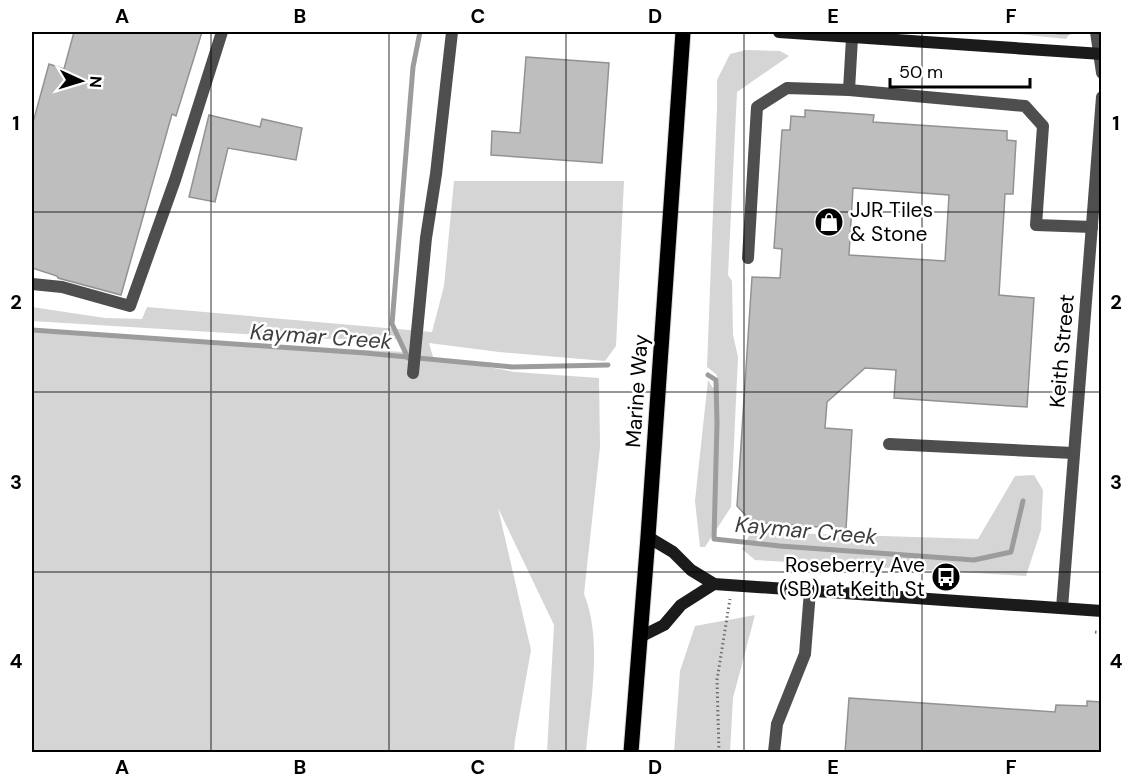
<svg xmlns="http://www.w3.org/2000/svg" width="1133" height="784" font-family="'DM Sans',sans-serif">
<style>
.green{fill:#d5d5d5}
.lines{fill:none;stroke-linecap:round;stroke-linejoin:round}
.stream{stroke:#9c9c9c;stroke-width:5}
.building{fill:#bebebe;stroke:#929292;stroke-width:1.5;fill-rule:evenodd}
.primary-casing{stroke:#dbdbdb;stroke-width:17}
.path{stroke:#707070;stroke-width:3;stroke-dasharray:1.5 3;stroke-linecap:butt}
.lane{stroke:#4e4e4e;stroke-width:12}
.street{stroke:#4e4e4e;stroke-width:12}
.secondary{stroke:#1b1b1b;stroke-width:12}
.primary{stroke:#000;stroke-width:15}
.grid{fill:none;stroke:#000;stroke-width:1.5;stroke-opacity:0.55}
.labels{text-anchor:middle;stroke-width:5;stroke-linejoin:round;paint-order:stroke}
.poi-label{font-size:21px;fill:#000;stroke:#fff;text-anchor:start}
.street-label{font-size:21px;fill:#000;stroke:#fff}
.water-label{font-size:22px;font-style:italic;fill:#3d3d3d;stroke:#fff}
.neatline{fill:none;stroke:#000;stroke-width:2}
.grid-label{font-size:20px;text-anchor:middle;font-weight:bold;fill:#000}
</style>
<rect width="100%" height="100%" fill="#fff"/>
<!-- green -->
<g class="green">
<polygon points="998,32 1071,32 1066,39"/>
<polygon points="746,50 780,51 789,56 737,92 728,275 732,281 733,335 738,357 731,507 705,547 700,547 695,501 708,380 713,388 719,382 716,374 707,367 717,107 717,80 730,54"/>
<path d="M 454,181 L 624,181 L 616,346 L 605,361 L 499,352 L 429,343 L 433,357 L 515,372 L 599,378 L 600,447 L 584,594 C 603,640 590,703 586,752 L 547,752 L 554,625 L 498,508 L 531,650 L 515,740 L 514,752 L 32,752 L 32,332 L 405,352 L 401,339 L 326,339 L 32,321 L 32,307 L 105,318 L 142,319 L 147,307 L 432,332 L 444,286 Z"/>
<polygon points="1034,475 1043,490 1041,530 1026,576 755,560 742,549 751,532 978,539 1015,476"/>
<polygon points="755,615 733,698 730,752 674,752 680,671 695,626"/>
</g>
<g class="lines">
<!-- stream -->
<g class="stream">
<polyline points="1058,32 1069,32"/>
<polyline points="32,330 365,353 512,367 608,365"/>
<polyline points="408,358 392,324 413,67 420,32"/>
<polyline points="708,375 716,380 717,423 714,539 780,546 974,560 1011,552 1023,501"/>
</g>
</g>
<!-- building -->
<g class="building">
<polygon points="74,32 202,32 176,116 172,114 121,295 58,278 57,276 32,268 32,126 49,64 64,69"/>
<polygon points="526,57 609,63 602,163 491,155 492,131 520,133"/>
<path d="M 805,110 L 874,115 L 873,122 L 1007,131 L 1007,140 L 1016,141 L 1013,194 L 1005,194 L 999,295 L 1034,298 L 1027,407 L 894,398 L 896,370 L 865,368 L 827,402 L 825,428 L 852,430 L 846,529 L 752,522 L 737,506 L 752,277 L 780,278 L 782,249 L 774,248 L 782,130 L 790,130 L 791,116 L 805,117 ZM 853,188 L 949,195 L 945,261 L 849,255 Z"/>
<polygon points="209,115 260,127 262,119 302,128 296,160 228,148 215,202 189,197"/>
<polygon points="849,698 1055,712 1056,705 1087,706 1087,701 1101,702 1101,753 845,753"/>
</g>
<g class="lines">
<!-- primary casing -->
<g class="primary-casing">
<polyline id="primary" points="631,752 648,537 683,32"/>
</g>
<!-- path -->
<g class="path">
<polyline points="1095,632 1102,633"/>
<polyline points="719,752 717,680 730,599"/>
</g>
<!-- lane -->
<g class="lane">
<polyline points="849,90 1025,106 1043,126 1036,225 1092,227"/>
<polyline points="748,258 757,107 787,88 849,90 852,38"/>
<polyline points="32,284 62,287 130,306 175,180 222,32"/>
<polyline points="413,373 426,238 436,174 452,32"/>
<polyline points="889,444 1073,453"/>
<polyline points="774,752 777,724 805,654 810,591"/>
</g>
<!-- street -->
<g class="street">
<polyline points="1096,32 1102,73"/>
<polyline points="1062,608 1102,97"/>
</g>
<!-- secondary -->
<g class="secondary">
<polyline points="779,32 1102,54"/>
<polyline points="648,537 673,552 691,570 714,584 1102,611"/>
<polyline points="640,637 664,625 681,605 714,584"/>
</g>
<!-- primary -->
<use href="#primary" class="primary"/>
</g>
<!-- grid -->
<path class="grid" d="M 211,32 L 211,752M 389,32 L 389,752M 566,32 L 566,752M 744,32 L 744,752M 922,32 L 922,752M 32,212 L 1102,212M 32,392 L 1102,392M 32,572 L 1102,572"/>
<!-- icons -->
<defs>
<g id="shop-disc" transform="scale(1.5)"><circle r="9.5" fill="#000" stroke="#fff"/><path d="M-5-2.5h2.3a2.7 3.5 0 0 1 5.4 0H5L5.5 6h-11ZM-1.5-2.5h3a1.5 2.3 0 0 0-3 0Z" fill="#fff"/></g>
<g id="bus-disc" transform="scale(1.5)"><circle r="9.5" fill="#000" stroke="#fff"/><path d="M-5-6H5V4H4V6H2V4H-2V6H-4V4H-5ZM-3.5-4V0h7V-4ZM-3.5 1.2v1.5H-2V1.2ZM2 1.2v1.5H3.5V1.2Z" fill="#fff"/></g>
</defs>
<g fill-rule="evenodd">
<use href="#shop-disc" x="829" y="222"/>
<use href="#bus-disc" x="946" y="577"/>
</g>
<g class="labels">
<!-- poi labels -->
<g class="poi-label">
<text x="850" y="217">JJR Tiles<tspan x="850" dy="24">&amp; Stone</tspan></text>
<text x="925" y="572" text-anchor="end">Roseberry Ave<tspan x="925" dy="24">(SB) at Keith St</tspan></text>
</g>
<!-- street labels -->
<g class="street-label">
<text transform="translate(1062 351) rotate(-85)" y="7">Keith Street</text>
<text transform="translate(637 391) rotate(-86)" y="7">Marine Way</text>
</g>
<!-- water labels -->
<g class="water-label">
<text transform="translate(321 336) rotate(4)" y="8">Kaymar Creek</text>
<text transform="translate(806 530) rotate(5)" y="8">Kaymar Creek</text>
</g>
</g>
<!-- border -->
<rect width="1133" height="784" fill="none" stroke="#ffffff" stroke-width="66"/>
<!-- north arrow -->
<g transform="translate(81 81) rotate(94)" stroke="#ffffff" stroke-width="4.5" paint-order="stroke">
<path d="M0-4.5L10 22L0 15L-10 22Z" fill="#000000"/>
<text y="-9" font-size="16" font-weight="bold" text-anchor="middle" fill="#000000">N</text>
</g>
<!-- scale -->
<path d="M890 78v9h140v-9" fill="none" stroke="#000000" stroke-width="3"/>
<text x="899" y="78" font-size="18" fill="#000000" stroke="#ffffff" stroke-width="4.5" paint-order="stroke">50 m</text>
<rect x="33" y="33" width="1067" height="718" class="neatline"/>
<g class="grid-label">
<text x="122" y="23">A</text>
<text x="300" y="23">B</text>
<text x="478" y="23">C</text>
<text x="655" y="23">D</text>
<text x="833" y="23">E</text>
<text x="1011" y="23">F</text>
<text x="16" y="130">1</text>
<text x="1116" y="130">1</text>
<text x="16" y="309">2</text>
<text x="1116" y="309">2</text>
<text x="16" y="489">3</text>
<text x="1116" y="489">3</text>
<text x="16" y="668">4</text>
<text x="1116" y="668">4</text>
<text x="122" y="774">A</text>
<text x="300" y="774">B</text>
<text x="478" y="774">C</text>
<text x="655" y="774">D</text>
<text x="833" y="774">E</text>
<text x="1011" y="774">F</text>
</g>
</svg>
